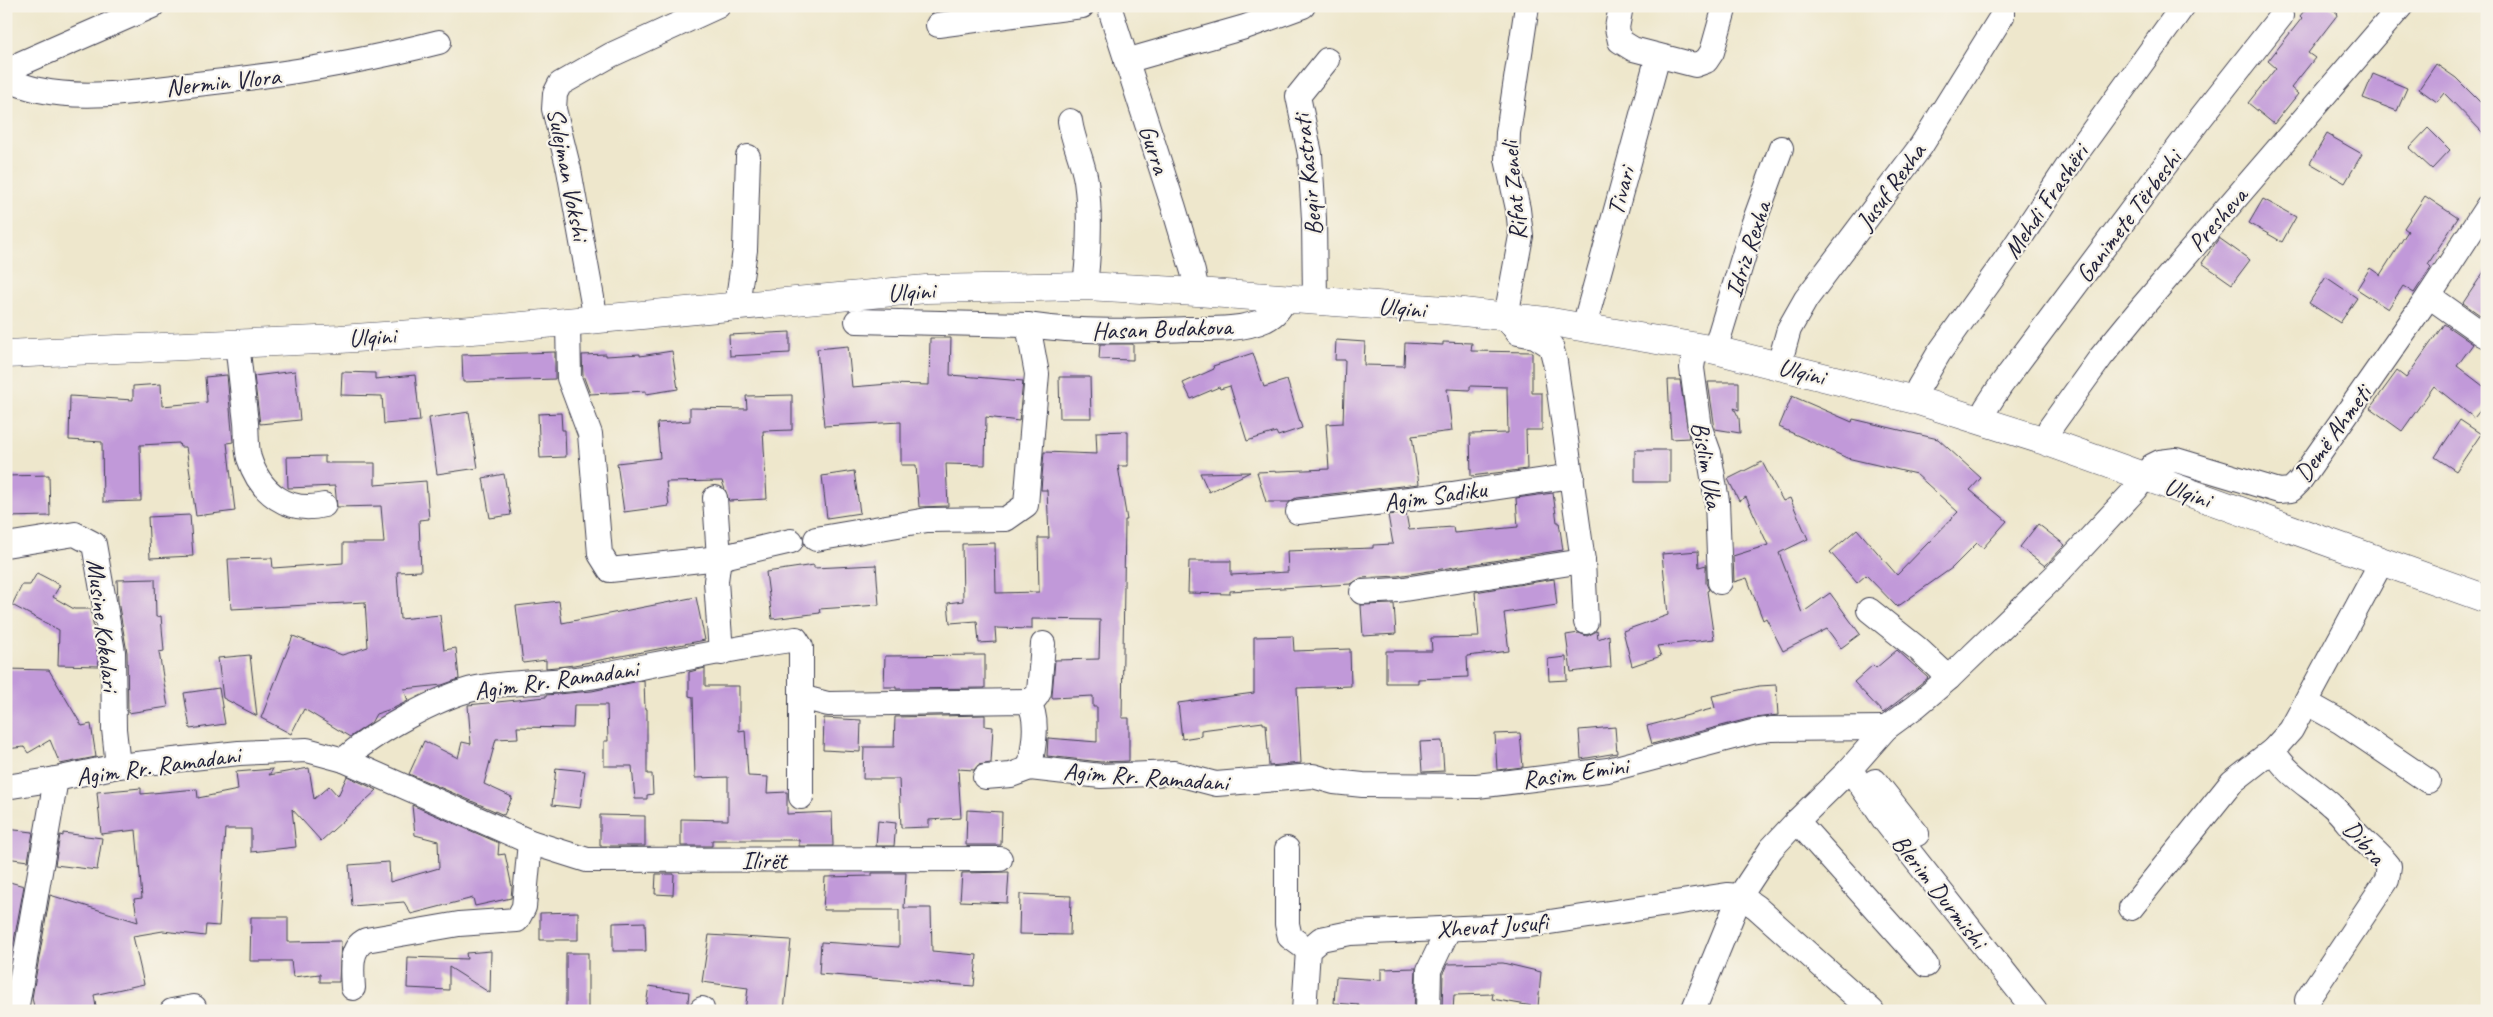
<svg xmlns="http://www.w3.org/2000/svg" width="2493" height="1017" font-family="Caveat,sans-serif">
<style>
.building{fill:#c199d9}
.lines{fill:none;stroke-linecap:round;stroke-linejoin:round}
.minor-casing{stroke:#414051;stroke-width:26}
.primary-casing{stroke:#414051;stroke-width:29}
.minor{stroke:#fff;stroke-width:24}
.primary{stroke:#fff;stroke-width:28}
.labels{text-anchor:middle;stroke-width:4.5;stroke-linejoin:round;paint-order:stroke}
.street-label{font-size:25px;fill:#22223b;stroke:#f7f3e8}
</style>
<rect width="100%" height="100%" fill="#f7f3e8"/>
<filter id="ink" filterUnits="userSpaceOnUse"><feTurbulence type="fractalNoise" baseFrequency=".02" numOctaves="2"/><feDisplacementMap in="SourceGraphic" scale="10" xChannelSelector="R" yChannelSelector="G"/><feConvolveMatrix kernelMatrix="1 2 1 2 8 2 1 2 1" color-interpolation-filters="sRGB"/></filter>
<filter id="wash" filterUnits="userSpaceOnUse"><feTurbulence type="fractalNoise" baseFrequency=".0096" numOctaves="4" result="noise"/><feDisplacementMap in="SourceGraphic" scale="20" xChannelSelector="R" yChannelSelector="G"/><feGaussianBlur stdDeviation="1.12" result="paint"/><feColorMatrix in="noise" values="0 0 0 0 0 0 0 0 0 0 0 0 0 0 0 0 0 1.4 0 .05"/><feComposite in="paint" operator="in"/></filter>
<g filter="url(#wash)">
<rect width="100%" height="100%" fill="#eee7cc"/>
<g id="blocks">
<!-- building -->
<g class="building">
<polygon points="2308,6 2328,6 2338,14 2308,53 2315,58 2291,88 2298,94 2274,124 2248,103 2276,68 2268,61 2302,18 2300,16"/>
<polygon points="2436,64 2456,78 2487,109 2487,137 2444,93 2437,102 2419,89"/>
<polygon points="2373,74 2407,88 2397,111 2363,98"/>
<polygon points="2428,128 2450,150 2432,169 2409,148"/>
<polygon points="2327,134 2362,154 2345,183 2310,163"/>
<polygon points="2425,196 2458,218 2428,264 2431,267 2414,293 2403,286 2388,309 2357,289 2370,268 2380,275 2408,231 2404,228"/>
<polygon points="2263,199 2296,217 2282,242 2249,223"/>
<polygon points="2219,238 2250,260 2232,284 2202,263"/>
<polygon points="2487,267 2487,320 2463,303"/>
<polygon points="2326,277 2357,298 2340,323 2309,303"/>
<polygon points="2444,324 2473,344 2457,366 2487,389 2487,402 2474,418 2434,386 2402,431 2370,408 2397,371 2406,378"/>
<polygon points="790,332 790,353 730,356 729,335"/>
<polygon points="930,338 951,338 950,375 1023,381 1019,421 986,417 985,465 946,464 948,506 919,507 916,465 901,465 901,422 824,426 817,349 848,346 852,387 889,384 929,385"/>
<polygon points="1336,340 1365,342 1364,365 1404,366 1405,343 1443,345 1443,342 1472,343 1471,351 1532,352 1532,393 1542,393 1542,430 1526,430 1527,469 1471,476 1470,434 1508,433 1507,387 1470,386 1470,390 1447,389 1452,431 1412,436 1419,484 1296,498 1289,502 1266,502 1257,472 1329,469 1326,424 1343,423 1345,360 1335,360"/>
<polygon points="1100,344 1133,344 1133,360 1099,359"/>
<polygon points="672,351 678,389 646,394 646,391 590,394 583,375 582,355 606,354 606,356 640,354 640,356"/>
<polygon points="555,352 555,379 463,382 462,355"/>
<polygon points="1253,353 1264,387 1287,380 1302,428 1278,436 1276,432 1247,441 1230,386 1220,389 1219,387 1191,399 1183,383 1214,369 1213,366"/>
<polygon points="295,371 300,420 260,424 254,376"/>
<polygon points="342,372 375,373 375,379 415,375 420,421 384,424 382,396 341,395"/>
<polygon points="227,375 233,442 227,443 235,511 196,516 186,447 180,447 179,443 140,445 141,501 103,502 102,442 69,440 70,396 133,400 133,386 161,384 162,406 207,402 205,377"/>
<polygon points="1059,377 1090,377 1091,418 1060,418"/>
<polygon points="1668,380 1680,380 1689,438 1671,439"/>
<polygon points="1708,382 1739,382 1739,410 1734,408 1739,418 1740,433 1715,429"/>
<polygon points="792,395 792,430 763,431 767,499 729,501 722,481 666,482 669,506 624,512 617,463 660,458 657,423 690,421 690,408 747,409 746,396"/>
<polygon points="1792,396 1852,422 1853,419 1938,439 1981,478 1970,490 2007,521 1983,548 1977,543 1952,568 1897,607 1866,575 1857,583 1830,552 1857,529 1897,575 1958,512 1916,474 1847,458 1779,427"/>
<polygon points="469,412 478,468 437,474 429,418"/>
<polygon points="561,413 562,430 565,430 566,457 540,458 538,414"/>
<polygon points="2460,420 2481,434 2456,471 2435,457"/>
<polygon points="1128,431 1128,466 1118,466 1127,520 1125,520 1122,718 1129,718 1129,761 1101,762 1047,756 1048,738 1097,742 1097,707 1093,707 1093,696 1052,698 1052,695 1055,660 1099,659 1100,620 1032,619 1032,629 995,628 996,642 979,643 977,621 950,623 948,603 963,601 962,544 995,543 996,593 1039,592 1038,538 1049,538 1047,490 1041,490 1044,452 1097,454 1096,432"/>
<rect x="1635" y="450" width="35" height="32"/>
<polygon points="325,456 325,463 375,463 375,485 426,481 429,519 419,520 421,571 397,572 400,619 440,615 444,650 456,648 459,679 442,685 404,689 408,701 394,708 376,714 371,723 350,737 304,709 291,734 261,718 293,636 342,655 368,647 365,602 231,609 228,559 272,558 273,568 343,563 343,543 384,543 381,506 337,507 335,486 288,488 287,457"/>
<polygon points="1762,462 1783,501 1790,498 1808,539 1779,553 1802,613 1830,593 1860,634 1841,648 1827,629 1783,651 1766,618 1763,620 1747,578 1734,582 1733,556 1768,545 1746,497 1739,501 1728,479"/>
<polygon points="854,471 860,513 827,518 822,476"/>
<polygon points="1250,472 1209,492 1200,473"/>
<polygon points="504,474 511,515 490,518 483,478"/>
<polygon points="49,475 50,516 6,517 6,476"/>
<polygon points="1553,493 1557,522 1559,522 1563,550 1397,576 1361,578 1351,584 1230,591 1230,594 1188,593 1189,561 1231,561 1231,575 1288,572 1287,551 1373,548 1373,545 1393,544 1388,515 1406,513 1409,530 1453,527 1454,533 1518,527 1516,498"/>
<polygon points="190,515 193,556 150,558 148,517"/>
<polygon points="2038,524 2065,545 2045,566 2020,547"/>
<polygon points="1698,551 1699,567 1706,565 1706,583 1709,590 1707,591 1714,639 1657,646 1661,656 1632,666 1623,631 1668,615 1662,554"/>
<polygon points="814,565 814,568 876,565 879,605 819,609 820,613 772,619 766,572"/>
<polygon points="37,573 60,585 53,597 74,609 91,609 99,666 58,665 59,630 12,605 22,585 30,585"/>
<polygon points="155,579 156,617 161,616 164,651 159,652 168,707 128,713 127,652 118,601 117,580"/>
<polygon points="1554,579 1557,605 1504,613 1509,651 1467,656 1468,677 1418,679 1418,683 1386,683 1386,651 1432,651 1431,638 1479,637 1475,592"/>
<polygon points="696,597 705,640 574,665 546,668 546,660 523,663 516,606 559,601 562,623"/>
<polygon points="1394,604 1396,634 1363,636 1361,605"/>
<polygon points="1597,631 1598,639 1609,635 1611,667 1571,672 1566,635 1579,633 1587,636"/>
<polygon points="1293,636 1294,651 1350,649 1351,686 1297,688 1301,763 1269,766 1266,724 1263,724 1263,722 1201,730 1201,736 1182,739 1178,703 1254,693 1254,637"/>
<polygon points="1897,650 1928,678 1883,713 1854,682 1873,665 1876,668"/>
<polygon points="250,655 257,716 223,698 218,658"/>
<polygon points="985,655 985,688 896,689 896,687 884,687 885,656"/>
<polygon points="1566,657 1567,680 1549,681 1548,659"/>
<polygon points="705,668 705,686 739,686 739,731 745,730 748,776 768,777 767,793 787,792 787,814 832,812 833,846 799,846 799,840 712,840 712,846 681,846 681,819 728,820 728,777 695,778 693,697 689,696 689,672"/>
<polygon points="6,669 49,670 82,726 91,724 96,757 60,764 50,740 28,753 24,747 6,749"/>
<polygon points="644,680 645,709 647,709 647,774 652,774 653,794 647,795 647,799 635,799 632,766 604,766 604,741 608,741 607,705 574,705 573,728 517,727 518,738 496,739 484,784 512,797 504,815 409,774 424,741 458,758 462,742 471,744 468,705 546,697 546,695 592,691"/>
<polygon points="1776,685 1778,715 1748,719 1652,744 1647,726 1715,708 1712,696 1759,686"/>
<polygon points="219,688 225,724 190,729 184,693"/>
<polygon points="985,715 985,726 993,727 991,763 978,765 974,770 958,769 961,818 929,820 929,827 901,828 899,779 863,779 864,747 894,747 895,717"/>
<polygon points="824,718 861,720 860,752 823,750"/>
<polygon points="1615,727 1617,753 1581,759 1579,730"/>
<polygon points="1520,733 1523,767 1497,770 1495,734"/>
<polygon points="1442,741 1444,771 1422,772 1420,742"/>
<polygon points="309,768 314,799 329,786 338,796 347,776 377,790 321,841 292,809 296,847 251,852 251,829 225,829 219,926 206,925 205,936 163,931 133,936 144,984 94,995 96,1007 76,1011 35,1011 32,998 50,895 138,922 134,899 142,898 136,830 101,834 97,792 141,788 141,794 197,789 198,798 238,790 236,772 273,769 269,775"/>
<polygon points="556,768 585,771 580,808 552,805"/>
<polygon points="412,805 499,843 498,855 505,854 512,887 511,898 475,906 473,898 411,914 404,902 352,906 349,865 389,862 390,882 439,868 438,841 415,835"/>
<polygon points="967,810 1002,812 1001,845 966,845"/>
<polygon points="600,815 645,816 645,846 600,846"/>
<polygon points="878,821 896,823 894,846 876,846"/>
<polygon points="6,829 33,832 28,861 6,858"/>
<polygon points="63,833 102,838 97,870 55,865 60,835 63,836"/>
<polygon points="1009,872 1007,903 960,901 962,873"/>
<polygon points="872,873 906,873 904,908 931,908 932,951 977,955 974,986 819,974 821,942 899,947 899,910 823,910 825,877 872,876"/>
<polygon points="656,874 674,874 673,895 655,894"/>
<polygon points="6,881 24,886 7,979 6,979"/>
<polygon points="1020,894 1071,896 1070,935 1019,934"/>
<polygon points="578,912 578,940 540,940 540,913"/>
<polygon points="251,917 288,917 288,942 341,941 339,982 320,982 320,974 293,977 291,961 250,961"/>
<polygon points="645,922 646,951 613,951 613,923"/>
<polygon points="709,935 791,940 784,1011 745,1011 748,988 702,982"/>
<polygon points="491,951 490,993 449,967 449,990 407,988 408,957 467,959 466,953"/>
<rect x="566" y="953" width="22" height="58"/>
<polygon points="1503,963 1541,972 1538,1007 1492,999 1493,994 1454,995 1453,1011 1442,1011 1443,973 1447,964"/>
<polygon points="1416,968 1414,1011 1358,1011 1359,1005 1334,1003 1336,977 1381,980 1381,969"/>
<polygon points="649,986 689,992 687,1011 645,1011"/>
</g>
</g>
</g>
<g filter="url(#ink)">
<use href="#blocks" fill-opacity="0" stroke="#414051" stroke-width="1"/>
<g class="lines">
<!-- minor casing -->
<g class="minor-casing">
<g id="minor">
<polyline points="1109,6 1174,208 1193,272 1197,292"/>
<polyline points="1527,6 1508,133 1507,159 1518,209 1521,236 1506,317 1518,333 1535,336 1551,346 1555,362 1583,561 1586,622"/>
<polyline points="1621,6 1617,28 1620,41 1633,49 1695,65 1706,61 1712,52 1725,6"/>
<polyline points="938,25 1082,6"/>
<polyline points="1126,61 1245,27 1303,6"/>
<polyline points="6,74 22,63 152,6"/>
<path d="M 6,80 C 17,83 28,88 39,90 C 90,101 146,90 197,84 C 282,75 357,63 439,42"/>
<path d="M 1070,121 C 1073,142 1083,161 1086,181 C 1091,216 1089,252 1085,286"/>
<polyline points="2429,296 2484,335"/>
<polyline points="1315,300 1314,219 1310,154 1298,96 1327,60"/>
<polyline points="737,305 745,250 748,157"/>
<polyline points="596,320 569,170 554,109 555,94 560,84 611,55 718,6"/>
<polyline points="568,323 569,378 590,434 600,554 610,570 719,558 791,541"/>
<path d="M 1028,325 C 1082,333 1135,331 1189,329 C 1213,329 1243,330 1265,320 C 1275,315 1281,309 1284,298"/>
<polyline points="1584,327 1658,56"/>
<path d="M 237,343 C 240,370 243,396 246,423 C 247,434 246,447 249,458 C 260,493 288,514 324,505"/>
<polyline points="1695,348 1692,368 1700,428 1709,453 1717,501 1720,582"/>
<polyline points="1715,350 1753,225 1781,148"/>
<polyline points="1779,365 1789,329 1806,299 1921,146 2002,16 2002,6"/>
<polyline points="1915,400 1919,387 1939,353 2011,252 2074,157 2183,6"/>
<polyline points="1982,419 1986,408 2001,385 2199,120 2281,16"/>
<polyline points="2045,441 2050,428 2101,357 2142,307 2401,6"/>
<polyline points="715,498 719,558 716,581 721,653"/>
<polyline points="1298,512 1452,494 1572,476"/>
<polyline points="816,539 927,520 1006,519 1026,505 1037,374 1028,325 857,321"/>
<polyline points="6,545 75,534 94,544 113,652 114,729 118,766"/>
<polyline points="1362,592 1398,590 1583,561"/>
<polyline points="1869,610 1918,649 1949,678"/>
<path d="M 801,697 L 828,704 L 1028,701 C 1040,720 1033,747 1030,768 L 1101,776 L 1174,773 L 1216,784 L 1313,776 L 1334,782 L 1363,785 L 1477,786 L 1608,770 L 1752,732 L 1771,729 L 1886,728"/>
<polyline points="1028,701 1036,697 1039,692 1043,644"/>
<polyline points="2307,703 2341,722 2428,781"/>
<path d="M 2273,750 C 2287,775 2310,786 2331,805 C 2341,813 2348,824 2356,833 C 2367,845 2379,853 2389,866 L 2387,880 L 2307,1000"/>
<path d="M 344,760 C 371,734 439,696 477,688 C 513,681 553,683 590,677 C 658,664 727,649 796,639 L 801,647 L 801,797"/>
<polyline points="1850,769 1885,821 2035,1011"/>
<polyline points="985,777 1011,775 1030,768"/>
<polyline points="1875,781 1917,834"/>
<polyline points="6,787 56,779 118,766 239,753 307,750 344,760 530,842 587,860 1000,859"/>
<polyline points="1797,821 1926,965"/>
<polyline points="1287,849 1287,924 1290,937 1308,950"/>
<polyline points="2131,908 2232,782 2273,750 2291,730 2382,561"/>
<path d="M 353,988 C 352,971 349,948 366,940 L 459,924 L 517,920 L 524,907 L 530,842"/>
<polyline points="16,1011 56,779"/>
<polyline points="172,1011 194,1007"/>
<polyline points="702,1011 702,1009"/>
<polyline points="1304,1011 1308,950 1321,939 1350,933 1530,925 1727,895 1740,896 1756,907 1872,1011"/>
<polyline points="1428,1011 1429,970 1449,928"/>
<polyline points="1693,1011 1740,896 1771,849 1797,821 1850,769 1886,728 1916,706 1949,678 2056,575 2136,489 2152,466 2160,462 2176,460 2279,491 2291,490 2299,482 2429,296 2487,207"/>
</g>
</g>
<!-- primary casing -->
<g class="primary-casing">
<polyline id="primary" points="6,354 340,339 501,328 926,289 1085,286 1197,292 1445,310 1546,321 1715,350 1915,400 2045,441 2487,599"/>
</g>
<!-- minor -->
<use href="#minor" class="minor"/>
<!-- primary -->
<use href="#primary" class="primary"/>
</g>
</g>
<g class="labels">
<!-- street labels -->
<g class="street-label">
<text transform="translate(223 81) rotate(-6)" y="9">Nermin Vlora</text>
<text transform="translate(1155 149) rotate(72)" y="9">Gurra</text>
<text transform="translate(569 174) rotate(79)" y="9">Sulejman Vokshi</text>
<text transform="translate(1307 175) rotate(-96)" y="9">Beqir Kastrati</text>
<text transform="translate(1890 186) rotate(-54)" y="9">Jusuf Rexha</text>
<text transform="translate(1513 191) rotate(-95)" y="9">Rifat Zeneli</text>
<text transform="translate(1620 191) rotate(-75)" y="9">Tivari</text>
<text transform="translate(2045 201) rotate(-56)" y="9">Mehdi Frashëri</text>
<text transform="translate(2128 216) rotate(-53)" y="9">Ganimete Tërbeshi</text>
<text transform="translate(2217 219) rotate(-49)" y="9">Presheva</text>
<text transform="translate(1747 249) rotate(-72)" y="9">Idriz Rexha</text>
<text transform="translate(911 291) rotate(-4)" y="9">Ulqini</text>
<text transform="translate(1402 307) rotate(5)" y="9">Ulqini</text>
<text transform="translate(1162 328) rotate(-2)" y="9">Hasan Budakova</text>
<text transform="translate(372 336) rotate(-4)" y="9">Ulqini</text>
<text transform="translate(1802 371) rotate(14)" y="9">Ulqini</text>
<text transform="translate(2332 433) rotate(-54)" y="9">Demë Ahmeti</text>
<text transform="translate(1708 465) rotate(80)" y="9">Bislim Uka</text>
<text transform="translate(2188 492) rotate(19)" y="9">Ulqini</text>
<text transform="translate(1435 495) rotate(-8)" y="9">Agim Sadiku</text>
<text transform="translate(104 625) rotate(83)" y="9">Musine Kokalari</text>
<text transform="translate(556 679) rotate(-8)" y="9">Agim Rr. Ramadani</text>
<text transform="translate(158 765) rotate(-8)" y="9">Agim Rr. Ramadani</text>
<text transform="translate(1575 772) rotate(-8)" y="9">Rasim Emini</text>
<text transform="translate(1146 776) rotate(4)" y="9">Agim Rr. Ramadani</text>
<text transform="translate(2365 842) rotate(49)" y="9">Dibra</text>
<text x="764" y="869">Ilirët</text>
<text transform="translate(1940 891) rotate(52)" y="9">Blerim Durmishi</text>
<text transform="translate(1492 925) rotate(-4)" y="9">Xhevat Jusufi</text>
</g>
</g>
<!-- margin -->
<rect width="2493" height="1017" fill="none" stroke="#f7f3e8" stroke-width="25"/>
</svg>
